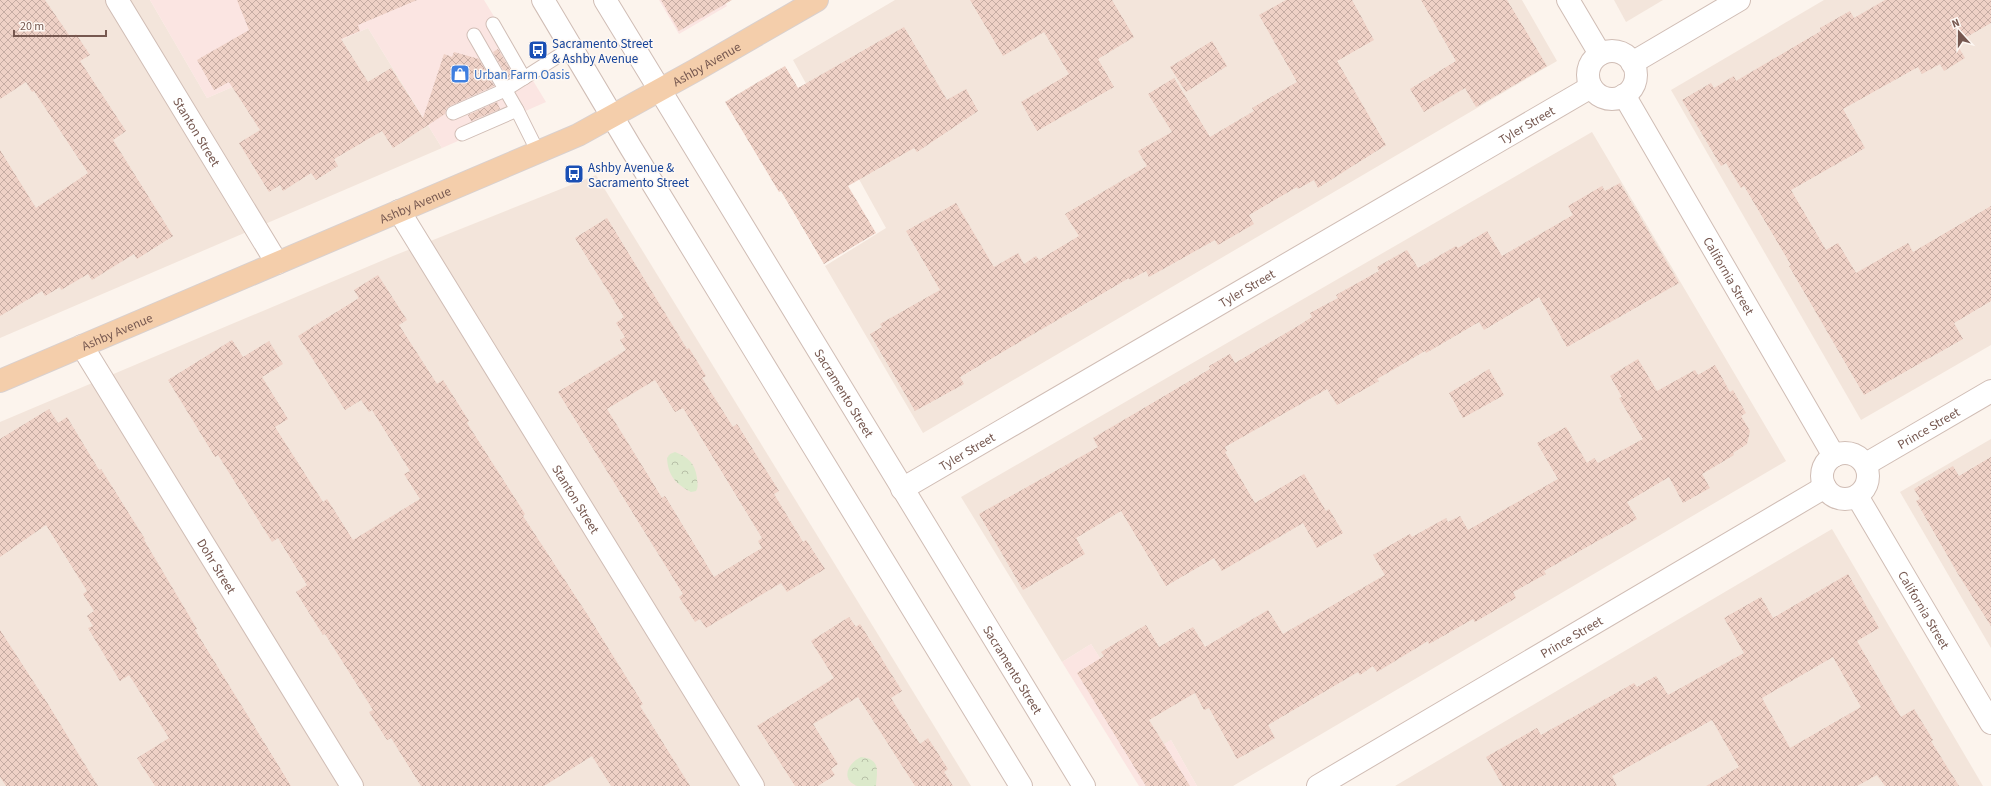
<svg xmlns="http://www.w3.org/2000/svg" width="1991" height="786" font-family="'Source Sans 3',sans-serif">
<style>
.residential{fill:#f3e5db}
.commercial{fill:#fbe5e2}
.park{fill:url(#park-crowns)}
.building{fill:url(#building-cross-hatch);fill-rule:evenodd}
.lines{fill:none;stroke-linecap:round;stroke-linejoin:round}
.service-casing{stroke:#d0bdb5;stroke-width:15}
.minor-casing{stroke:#d0bdb5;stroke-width:24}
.tertiary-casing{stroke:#d0bdb5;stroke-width:24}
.primary-casing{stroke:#d9d0ce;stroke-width:24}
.service{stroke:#fff;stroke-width:13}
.minor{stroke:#fff;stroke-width:22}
.tertiary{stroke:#fff;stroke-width:22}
.primary{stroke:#f4ceab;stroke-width:22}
.labels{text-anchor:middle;stroke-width:3;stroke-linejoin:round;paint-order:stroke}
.transit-label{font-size:13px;fill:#164399;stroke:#fef8f3;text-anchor:start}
.street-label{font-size:13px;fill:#765850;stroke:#fef8f3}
.shop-label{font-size:13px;fill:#366cbe;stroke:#fef8f3;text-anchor:start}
</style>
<defs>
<pattern id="park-crowns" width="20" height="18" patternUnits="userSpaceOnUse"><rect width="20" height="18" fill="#dce9cb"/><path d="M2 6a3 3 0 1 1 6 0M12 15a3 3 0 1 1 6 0" fill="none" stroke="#b7c0a7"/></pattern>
<pattern id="building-cross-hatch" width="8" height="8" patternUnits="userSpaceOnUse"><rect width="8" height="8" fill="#efd1c6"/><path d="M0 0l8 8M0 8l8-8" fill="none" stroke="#c6aca3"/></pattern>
</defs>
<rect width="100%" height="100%" fill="#fcf4ed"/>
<!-- residential -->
<g class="residential">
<polygon points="0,0 150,0 207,98 368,28 442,148 0,338"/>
<polygon points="895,0 1522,0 1557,61 923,433 825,266 886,228 793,60"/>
<polygon points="1614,0 1663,0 1626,22"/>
<polygon points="1824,0 1991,0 1991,345 1861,420 1671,90"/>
<polygon points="1592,132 1786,461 1233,786 1197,786 1171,740 1157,749 1091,644 1062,662 961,497"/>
<polygon points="596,175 971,786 0,786 0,422 393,256"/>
<polygon points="1991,439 1991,648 1900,492"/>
<polygon points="1832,529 1983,786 1395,786"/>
</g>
<!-- commercial -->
<g class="commercial">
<polygon points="150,0 484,0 546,102 442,148 368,28 207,98"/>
<polygon points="659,0 724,0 727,6 679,34"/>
<polygon points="1091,644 1157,748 1171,740 1197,786 1139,786 1062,662"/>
</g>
<!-- park -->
<g class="park">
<path d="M 675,452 C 688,457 695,463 697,478 C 697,483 699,486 696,491 L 691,492 C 676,484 668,476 667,458 L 670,454 Z"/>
<path d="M 861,757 C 881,759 877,771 876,786 C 870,786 862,786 857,786 C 840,779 848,763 861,757 Z"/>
</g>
<!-- building -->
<g class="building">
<polygon points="0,0 45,0 71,38 76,34 90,55 80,61 126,131 113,140 173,236 137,259 134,254 92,280 88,274 61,290 60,287 45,296 42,291 0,316 0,150 36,208 88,173 34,91 32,92 26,82 0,99"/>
<polygon points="237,0 417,0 358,25 360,31 341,39 368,82 391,68 423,118 444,54 452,57 454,52 479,59 494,86 450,106 446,109 445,114 393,148 382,131 334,159 338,166 316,180 311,173 283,191 280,185 269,192 239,143 260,130 229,82 214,90 197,60 249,30"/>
<polygon points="661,0 732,0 679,31"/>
<polygon points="970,0 1112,0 1134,37 1098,59 1114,87 1037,131 1021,102 1069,74 1044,32 1003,56"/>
<polygon points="1286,0 1352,0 1374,40 1337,61 1386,145 1318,188 1314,180 1298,189 1297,187 1249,215 1254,224 1218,245 1215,240 1149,277 1146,271 1130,280 1129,278 960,377 964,384 915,411 870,334 882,327 880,324 940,290 906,231 956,203 994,267 1018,253 1024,264 1036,256 1039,260 1079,236 1065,214 1147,166 1138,151 1172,132 1148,94 1174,78 1210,137 1254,111 1252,108 1297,82 1259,15"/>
<polygon points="1421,0 1507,0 1547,66 1476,107 1465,88 1424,112 1410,89 1456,61"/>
<polygon points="1885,0 1991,0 1991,23 1956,43 1965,58 1944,71 1940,64 1922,74 1918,67 1843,109 1865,148 1791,190 1826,250 1838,243 1856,273 1908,243 1913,252 1991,206 1991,301 1954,323 1963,339 1864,395 1789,266 1791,265 1744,186 1741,188 1726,163 1721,166 1682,100 1711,83 1714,88 1734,76 1736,81 1821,31 1820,28 1850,11 1854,18"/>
<polygon points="904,27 947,100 966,89 978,111 917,152 914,148 848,186 876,233 824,264 781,191 779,192 725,102 785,66 798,88"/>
<polygon points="1212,41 1227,66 1186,92 1170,67"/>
<polygon points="498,49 513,75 508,78 493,52"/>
<polygon points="497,102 500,109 471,121 468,115"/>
<polygon points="1620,183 1679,283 1567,347 1539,297 1484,330 1479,322 1426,353 1425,351 1377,379 1379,381 1337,405 1327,389 1225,447 1227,451 1225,452 1255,503 1304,474 1326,511 1329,509 1343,533 1317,548 1303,523 1222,571 1214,558 1166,586 1121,511 1076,538 1085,554 1023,590 979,514 1098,447 1093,438 1210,369 1209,366 1230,354 1235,363 1298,326 1312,317 1310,313 1338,298 1336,295 1379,271 1377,267 1407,250 1418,268 1456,246 1458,248 1487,231 1502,256 1573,215 1568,206 1602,186 1605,191"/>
<path d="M 607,218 L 687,349 L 689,348 L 706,376 L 702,378 L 733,427 L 737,424 L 779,491 L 774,494 L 803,542 L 806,540 L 825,569 L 787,592 L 781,583 L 706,628 L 700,619 L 695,622 L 679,597 L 683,594 L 558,392 L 626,350 L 620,340 L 625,337 L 616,323 L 624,317 L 575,238 ZM 655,380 L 675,412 L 683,408 L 762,538 L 758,541 L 762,548 L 714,577 L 665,496 L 662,498 L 607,409 Z"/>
<polygon points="378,275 407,320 399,325 437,384 443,380 469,421 467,423 525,514 523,516 587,614 643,704 640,706 690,786 611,786 592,756 544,786 421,786 391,738 387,740 369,712 373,710 325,634 323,635 296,592 307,585 278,538 272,542 218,455 215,457 168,380 232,340 243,357 269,341 283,364 262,377 288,419 275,427 323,502 327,499 353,540 420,499 404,474 410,471 372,410 369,412 361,400 345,410 298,336 359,298 354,290"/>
<polygon points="1638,359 1657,391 1695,370 1698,375 1715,365 1730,392 1733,390 1746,413 1741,416 1750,431 1747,444 1733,453 1734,455 1702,474 1710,488 1683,503 1669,477 1627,502 1637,519 1544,571 1546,574 1513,592 1516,598 1475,622 1473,619 1429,644 1428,641 1377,672 1373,666 1360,675 1358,672 1268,725 1275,738 1237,759 1209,708 1204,710 1195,693 1149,720 1190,786 1146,786 1077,673 1104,656 1101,652 1146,625 1159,647 1193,627 1205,647 1268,610 1283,634 1385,575 1373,555 1410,534 1412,537 1446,518 1448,522 1460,516 1468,530 1558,479 1537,443 1566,427 1587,463 1594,458 1598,463 1643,439 1619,398 1622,397 1610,376"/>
<polygon points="1489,369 1504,395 1463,418 1449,393"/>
<polygon points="49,409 58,423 67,417 99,470 101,469 145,539 144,540 197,629 195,630 291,786 155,786 137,758 169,738 129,675 120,681 88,628 93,626 87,616 94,611 83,594 87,591 46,525 0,557 0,439"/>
<polygon points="1991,457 1991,626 1958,574 1916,501 1920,499 1914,489 1953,466 1959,476"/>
<path d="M 1848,574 L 1879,628 L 1857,641 L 1901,717 L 1914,709 L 1933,740 L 1931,741 L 1959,786 L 1885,786 L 1877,775 L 1857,786 L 1706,786 L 1739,767 L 1712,720 L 1612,776 L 1617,786 L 1503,786 L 1486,757 L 1537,728 L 1541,735 L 1634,683 L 1637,687 L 1656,676 L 1668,695 L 1744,653 L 1724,618 L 1761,597 L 1773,618 ZM 1833,657 L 1861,707 L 1790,748 L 1762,698 Z"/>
<polygon points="849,617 856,627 860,624 902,691 891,698 920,744 928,738 948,769 944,772 953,786 915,786 858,697 813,724 838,764 831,769 835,775 818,786 795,786 757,726 834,678 811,641"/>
<polygon points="0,630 48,704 98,786 6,786 0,777"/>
</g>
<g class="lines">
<!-- service casing -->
<g class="service-casing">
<g id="service">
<polyline points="493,24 524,78"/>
<polyline points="474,35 517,110 538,152"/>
<polyline points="453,113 505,90 571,48"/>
<polyline points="462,134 517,110"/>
</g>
</g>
<!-- minor casing -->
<g class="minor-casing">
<g id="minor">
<path id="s1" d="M 117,0 L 277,263"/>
<polyline points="1568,0 1600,54"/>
<circle cx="1612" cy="75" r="24"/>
<polyline points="1632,63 1739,0"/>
<path id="s2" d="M 1624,95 L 1834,456"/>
<path id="s3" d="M 399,211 L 753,786"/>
<path id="s4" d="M 82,346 L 352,786"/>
<circle cx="1845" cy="476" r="23"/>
<path id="s5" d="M 1866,464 L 1991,391"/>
<path id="s6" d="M 902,489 L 1591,87"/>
<path id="s7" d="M 1857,496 L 1991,723"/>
<path id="s8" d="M 1318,786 L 1825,487"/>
</g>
</g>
<!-- tertiary casing -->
<g class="tertiary-casing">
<g id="tertiary">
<polyline points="543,0 631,148 1021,786"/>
<path id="s9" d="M 605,0 L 1084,786"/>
</g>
</g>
<!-- primary casing -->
<g class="primary-casing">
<g id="primary">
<path id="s10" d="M 0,381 L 578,135 L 694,71 L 817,0"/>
</g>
</g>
<!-- service -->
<use href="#service" class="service"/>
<!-- minor -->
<use href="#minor" class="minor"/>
<!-- tertiary -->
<use href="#tertiary" class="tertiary"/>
<!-- primary -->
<use href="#primary" class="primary"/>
</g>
<!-- icons -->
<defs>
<g id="bus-square" transform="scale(1)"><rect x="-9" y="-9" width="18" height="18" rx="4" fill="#1a4fb4" stroke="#fef8f3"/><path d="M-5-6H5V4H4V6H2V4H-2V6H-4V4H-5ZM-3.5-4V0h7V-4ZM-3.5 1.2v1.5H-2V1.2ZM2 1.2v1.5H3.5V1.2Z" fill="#fff"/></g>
<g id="shop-square" transform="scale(1)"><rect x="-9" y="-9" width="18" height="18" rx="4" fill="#3f7fe0" stroke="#fef8f3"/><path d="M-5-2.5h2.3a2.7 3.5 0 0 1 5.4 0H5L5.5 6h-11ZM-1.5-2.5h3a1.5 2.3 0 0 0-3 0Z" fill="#fff"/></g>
</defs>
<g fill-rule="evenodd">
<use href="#bus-square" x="538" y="50"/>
<use href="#shop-square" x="460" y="74"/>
<use href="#bus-square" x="574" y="174"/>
</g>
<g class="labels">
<!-- transit labels -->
<g class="transit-label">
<text x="552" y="48">Sacramento Street<tspan x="552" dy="15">&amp; Ashby Avenue</tspan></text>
<text x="588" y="172">Ashby Avenue &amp;<tspan x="588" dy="15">Sacramento Street</tspan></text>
</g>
<!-- street labels -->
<g class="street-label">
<text dy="5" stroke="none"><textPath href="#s10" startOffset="775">Ashby Avenue</textPath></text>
<text dy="5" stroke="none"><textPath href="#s6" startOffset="723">Tyler Street</textPath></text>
<text dy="5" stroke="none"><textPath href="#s1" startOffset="154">Stanton Street</textPath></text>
<text dy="5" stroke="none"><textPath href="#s10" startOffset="451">Ashby Avenue</textPath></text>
<text dy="5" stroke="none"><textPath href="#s2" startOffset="209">California Street</textPath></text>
<text dy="5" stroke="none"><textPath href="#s6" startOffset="399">Tyler Street</textPath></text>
<text dy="5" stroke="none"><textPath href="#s10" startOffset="127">Ashby Avenue</textPath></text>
<text dy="5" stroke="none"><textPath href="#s9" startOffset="460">Sacramento Street</textPath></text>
<text dy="5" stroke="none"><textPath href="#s5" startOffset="72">Prince Street</textPath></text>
<text dy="5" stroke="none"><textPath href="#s6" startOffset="75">Tyler Street</textPath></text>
<text dy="5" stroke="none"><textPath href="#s3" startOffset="338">Stanton Street</textPath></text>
<text dy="5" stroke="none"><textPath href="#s4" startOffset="258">Dohr Street</textPath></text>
<text dy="5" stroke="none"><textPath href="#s7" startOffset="132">California Street</textPath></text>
<text dy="5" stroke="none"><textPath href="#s8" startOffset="294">Prince Street</textPath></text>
<text dy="5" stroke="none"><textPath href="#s9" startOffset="784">Sacramento Street</textPath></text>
</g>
<!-- shop labels -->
<g class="shop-label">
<text x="474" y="79">Urban Farm Oasis</text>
</g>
</g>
<!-- north arrow -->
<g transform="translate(1959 32) rotate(339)" stroke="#fef8f3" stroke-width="3" paint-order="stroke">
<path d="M0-3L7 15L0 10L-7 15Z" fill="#765850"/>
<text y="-6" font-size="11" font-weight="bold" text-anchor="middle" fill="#765850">N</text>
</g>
<!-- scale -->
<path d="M14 30v6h92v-6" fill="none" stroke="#765850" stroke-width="2"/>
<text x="20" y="30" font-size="12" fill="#765850" stroke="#fef8f3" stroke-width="3" paint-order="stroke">20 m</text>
</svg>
